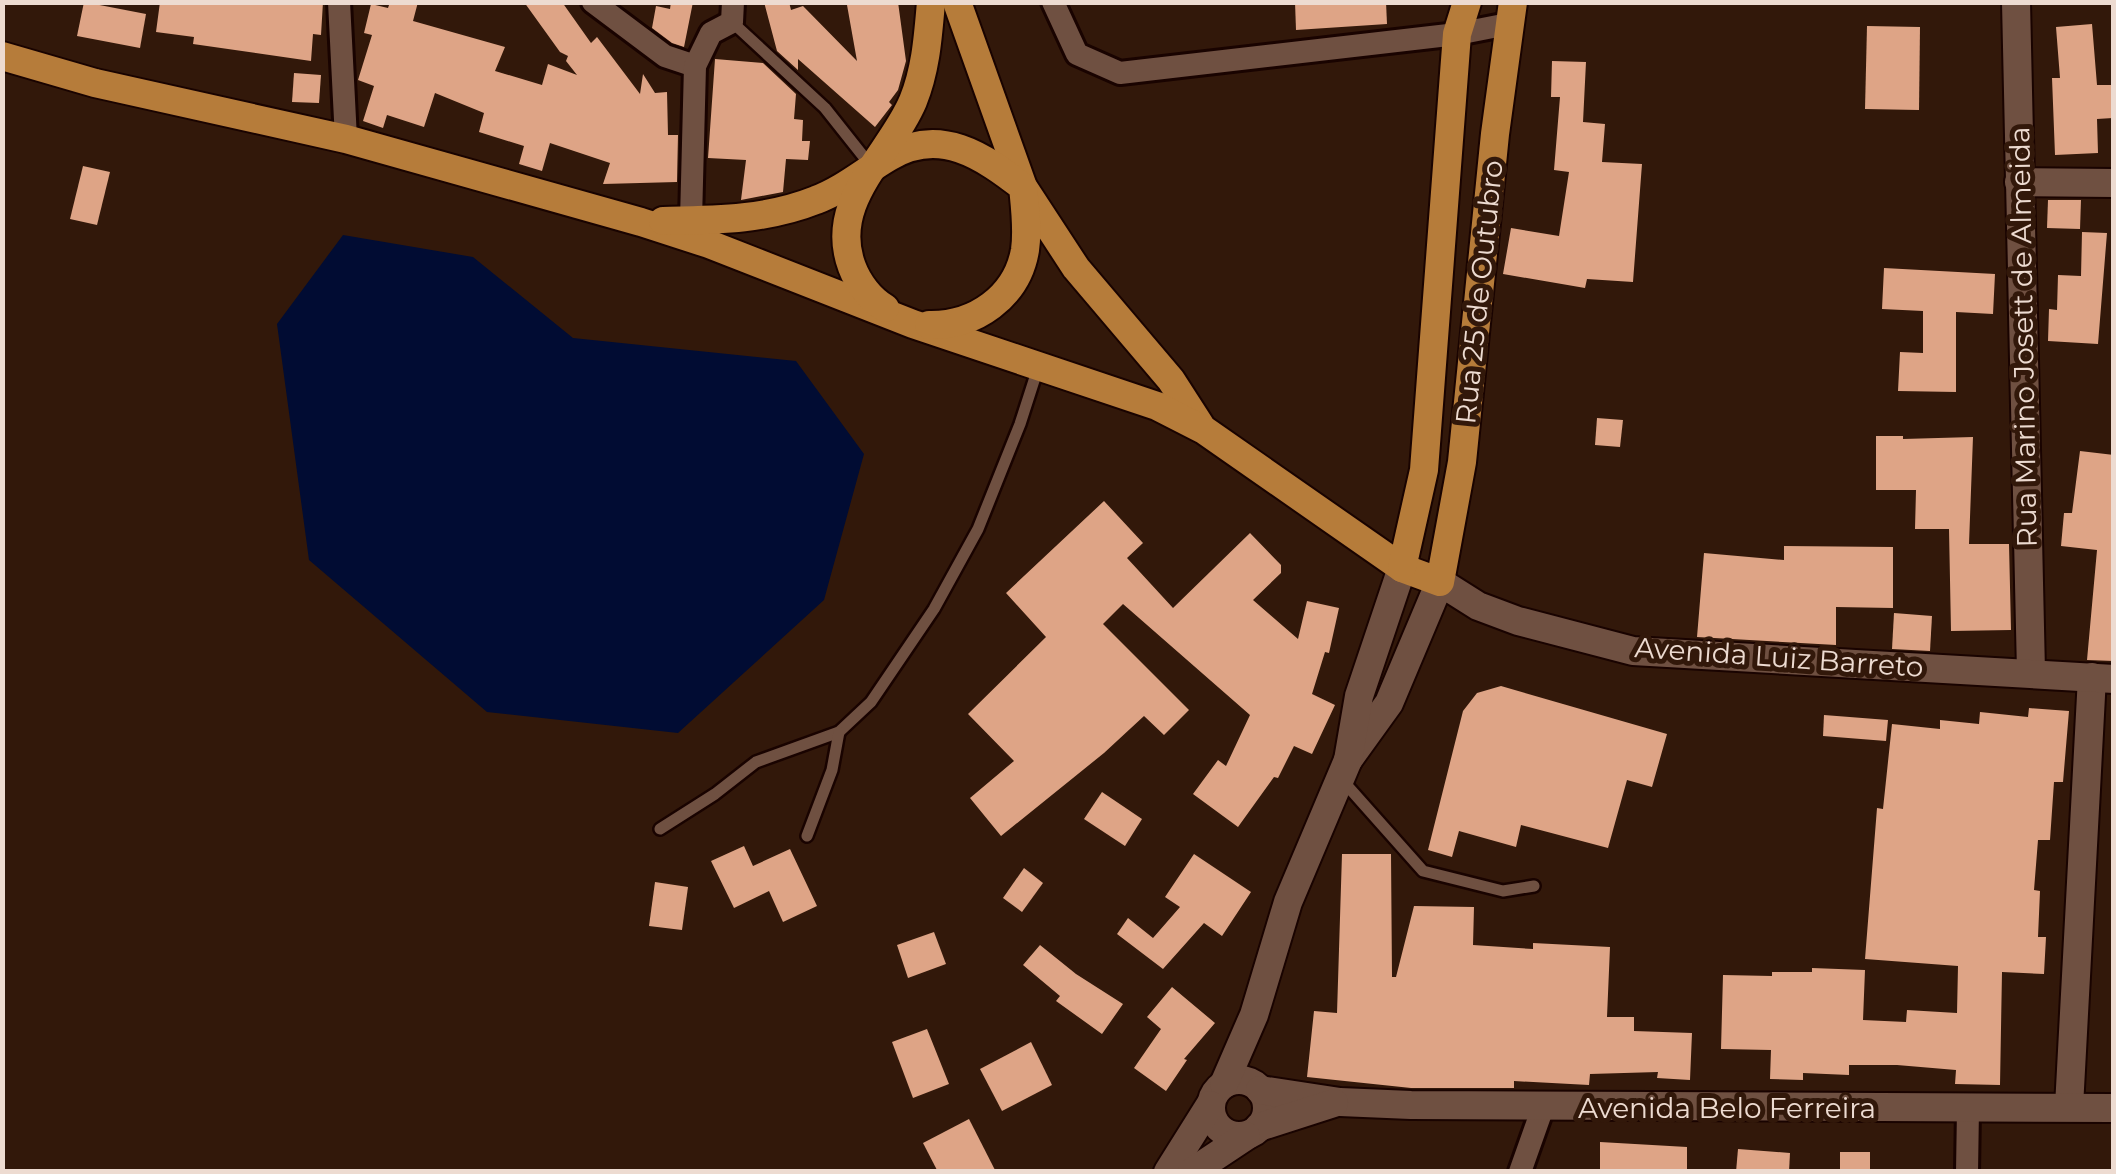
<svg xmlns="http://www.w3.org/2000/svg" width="2116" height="1174" font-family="Montserrat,sans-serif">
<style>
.water{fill:#010c33}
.building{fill:#dea486}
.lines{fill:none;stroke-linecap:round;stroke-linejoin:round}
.service-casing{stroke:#190300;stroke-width:16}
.minor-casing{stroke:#190300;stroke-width:28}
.tertiary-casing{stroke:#190300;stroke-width:32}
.secondary-casing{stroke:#190300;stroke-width:32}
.primary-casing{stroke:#190300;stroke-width:32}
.service{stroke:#6f5041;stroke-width:11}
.minor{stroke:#6f5041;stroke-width:22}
.tertiary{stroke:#6f5041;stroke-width:28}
.secondary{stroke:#6f5041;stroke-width:28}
.primary{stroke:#b67c3a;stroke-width:28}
.labels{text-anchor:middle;stroke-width:10;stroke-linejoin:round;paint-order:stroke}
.street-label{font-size:28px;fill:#eddbd1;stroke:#32180a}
</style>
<rect width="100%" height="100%" fill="#32180a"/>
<!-- water -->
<polygon class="water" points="343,235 473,257 573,338 796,361 864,454 824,600 678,733 487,712 309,560 277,324"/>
<!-- building -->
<g class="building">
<polygon points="84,2 146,14 140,48 77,36"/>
<polygon points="160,2 323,2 321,35 313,34 311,61 193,44 194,37 156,32"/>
<polygon points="390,2 418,2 413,21 505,47 495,71 542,85 548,64 577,75 566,61 568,56 560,52 524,2 562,2 591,43 597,37 640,94 643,74 655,93 667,92 668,135 678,135 677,182 603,184 610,163 550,143 542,171 519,164 524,146 479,132 484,113 435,93 424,127 387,115 383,128 363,121 374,86 358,80 372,35 364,33 371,4 388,8"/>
<polygon points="671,2 693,2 684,47 672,43 652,28 656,6 670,9"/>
<polygon points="764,2 789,2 791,10 803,6 857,61 847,5 898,2 906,61 898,90 889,102 892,105 875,127 798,59 798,70 777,51"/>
<polygon points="1295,2 1386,2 1387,24 1296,30"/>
<polygon points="2092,24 2097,85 2111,85 2113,118 2097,119 2098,153 2055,155 2052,78 2060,78 2056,27"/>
<polygon points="1867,26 1920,27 1919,110 1865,109"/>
<polygon points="715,59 763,63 796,94 794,119 803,120 802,141 810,141 808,160 786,159 783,192 741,200 746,160 708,158"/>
<polygon points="1552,61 1586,62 1583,122 1605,124 1602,162 1642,164 1633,282 1587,279 1585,288 1503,274 1511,228 1559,236 1569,172 1554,170 1560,97 1551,97"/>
<polygon points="294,73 321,75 319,103 292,102"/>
<polygon points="83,166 110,172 97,225 70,219"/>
<polygon points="2048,200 2081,200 2080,229 2047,228"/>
<polygon points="2082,232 2107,233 2098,344 2048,341 2049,309 2057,310 2058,275 2081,276"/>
<polygon points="1884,268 1995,274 1993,314 1956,312 1956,392 1898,391 1900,352 1923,353 1923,311 1882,309"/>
<polygon points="1597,418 1623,420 1620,447 1595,445"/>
<polygon points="1876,436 1903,436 1903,439 1973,437 1969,544 2009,544 2011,630 1951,631 1949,529 1915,529 1916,490 1876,490"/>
<polygon points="2080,451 2114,455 2114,661 2087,660 2097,550 2061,546 2064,513 2072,513"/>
<polygon points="1104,501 1143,543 1127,558 1173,608 1250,533 1281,565 1281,573 1253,600 1298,639 1307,601 1339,608 1329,653 1325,652 1312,694 1335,705 1312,754 1294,746 1278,778 1274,777 1238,827 1193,794 1218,760 1226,766 1250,715 1123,604 1103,624 1189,710 1164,735 1144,716 1104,753 1001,836 970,798 1014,761 968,714 1046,637 1006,593"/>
<polygon points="1784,546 1893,547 1893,608 1836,607 1836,645 1697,637 1704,553 1784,560"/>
<polygon points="1894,613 1932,616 1930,651 1892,649"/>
<polygon points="1501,686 1667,734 1652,787 1627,780 1608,848 1521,825 1516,847 1459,831 1452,857 1428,850 1463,711 1477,693"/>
<polygon points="2029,708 2069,711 2063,782 2054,782 2050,840 2038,840 2034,890 2040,891 2038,937 2046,937 2044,974 2002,972 2000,1085 1955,1084 1956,1070 1897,1065 1849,1065 1849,1075 1803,1073 1803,1080 1770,1079 1771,1050 1721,1049 1723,975 1772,976 1772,972 1812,972 1812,968 1865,970 1863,1020 1906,1022 1907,1010 1957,1013 1958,966 1865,959 1877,808 1883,809 1892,724 1940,729 1940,720 1979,724 1980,712 2028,717"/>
<polygon points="1824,715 1888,720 1886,741 1823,736"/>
<polygon points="1102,792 1142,819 1125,846 1084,819"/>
<polygon points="744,846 753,866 790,849 817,906 783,922 769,891 734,908 711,861"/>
<polygon points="1194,854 1251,892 1222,936 1204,923 1163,969 1117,934 1128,918 1153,938 1180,907 1165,897"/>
<polygon points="1342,854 1391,854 1392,977 1396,977 1414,906 1474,907 1473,945 1533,949 1533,943 1610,947 1607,1017 1634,1017 1634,1031 1692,1033 1690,1080 1657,1078 1658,1072 1590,1074 1589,1085 1514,1081 1514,1088 1411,1088 1307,1077 1314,1011 1337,1013"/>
<polygon points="1024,868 1043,883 1022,912 1003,898"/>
<polygon points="655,882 688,887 682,930 649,926"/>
<polygon points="934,932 946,964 908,978 897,945"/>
<polygon points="1040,945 1076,974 1123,1004 1102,1034 1056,1001 1060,996 1023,965"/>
<polygon points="1172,987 1215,1023 1184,1059 1187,1060 1166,1091 1134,1068 1161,1029 1147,1017"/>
<polygon points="927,1029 949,1084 913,1098 892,1042"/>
<polygon points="1031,1042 1052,1085 1002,1111 980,1069"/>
<polygon points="969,1119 996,1172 938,1172 923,1143"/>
<polygon points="1600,1142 1687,1147 1687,1172 1600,1172"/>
<polygon points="1738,1149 1790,1153 1789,1172 1736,1172"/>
<rect x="1840" y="1152" width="30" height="20"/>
</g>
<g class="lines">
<!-- service casing -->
<g class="service-casing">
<g id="service">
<polyline points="732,22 825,108 871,166"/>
<polyline points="1343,781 1423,871 1503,891 1534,886"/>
<polyline points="660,829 715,794 756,762 839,732 871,702 934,609 978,529 1020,424 1039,365"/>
<polyline points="807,836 832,770 839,732"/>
</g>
</g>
<!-- minor casing -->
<g class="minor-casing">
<g id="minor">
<polyline points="339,2 346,139"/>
<polyline points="593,2 665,56 695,66"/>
<polyline points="1053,2 1077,54 1120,73 1457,34 1508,24"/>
<polyline points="691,220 695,66 711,33 732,22 733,2"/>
<polyline points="1520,1172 1543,1107"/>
<polyline points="1967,1172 1968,1109"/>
</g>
</g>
<!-- tertiary casing -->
<g class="tertiary-casing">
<g id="tertiary">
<polyline points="2016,2 2031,672"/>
<polyline points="2019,182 2114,183"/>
<polyline points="2069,1107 2092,677"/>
</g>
</g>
<!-- secondary casing -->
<g class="secondary-casing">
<g id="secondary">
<polyline points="1348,760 1389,703 1440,582 1478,606 1518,621 1633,651 2114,679"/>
<circle cx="1239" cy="1108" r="28"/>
<polyline points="1224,1084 1254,1015 1288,902 1348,760 1359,696 1402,568"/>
<polyline points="1260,1090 1340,1102 1411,1105 2114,1108"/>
<polyline points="1259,1127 1334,1103"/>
<polyline points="1168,1172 1210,1105"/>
<polyline points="1192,1172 1246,1136"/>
</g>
</g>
<!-- primary casing -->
<g class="primary-casing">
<g id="primary">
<polyline points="957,2 1023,187 1076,268 1171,380 1200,425"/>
<polyline points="2,56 95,83 346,139 641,222 709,244 913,324 1157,406 1204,430 1402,568 1440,582 1462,462 1495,134 1513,2"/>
<path d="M 663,221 C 715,220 766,220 816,200 C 843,190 865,171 889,157 C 940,126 983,156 1023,187 C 1025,207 1028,229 1025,250 C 1017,297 975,326 929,325"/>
<path d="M 885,308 C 870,299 858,283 852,267 C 827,201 890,156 913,101 C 926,69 928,36 931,2"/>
<polyline points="1402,568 1424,470 1457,34 1467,2"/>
</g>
</g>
<!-- service -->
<use href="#service" class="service"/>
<!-- minor -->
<use href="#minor" class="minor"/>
<!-- tertiary -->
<use href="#tertiary" class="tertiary"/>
<!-- secondary -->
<use href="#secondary" class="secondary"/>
<!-- primary -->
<use href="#primary" class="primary"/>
</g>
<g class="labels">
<!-- street labels -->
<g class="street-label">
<text transform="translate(1479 292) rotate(-84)" y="10">Rua 25 de Outubro</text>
<text transform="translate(2023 337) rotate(-91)" y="10">Rua Marino Josett de Almeida</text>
<text transform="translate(1779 657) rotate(4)" y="10">Avenida Luiz Barreto</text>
<text x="1727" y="1118">Avenida Belo Ferreira</text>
</g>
</g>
<!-- border -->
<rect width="2116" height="1174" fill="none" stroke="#eddbd1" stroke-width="10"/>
</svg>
